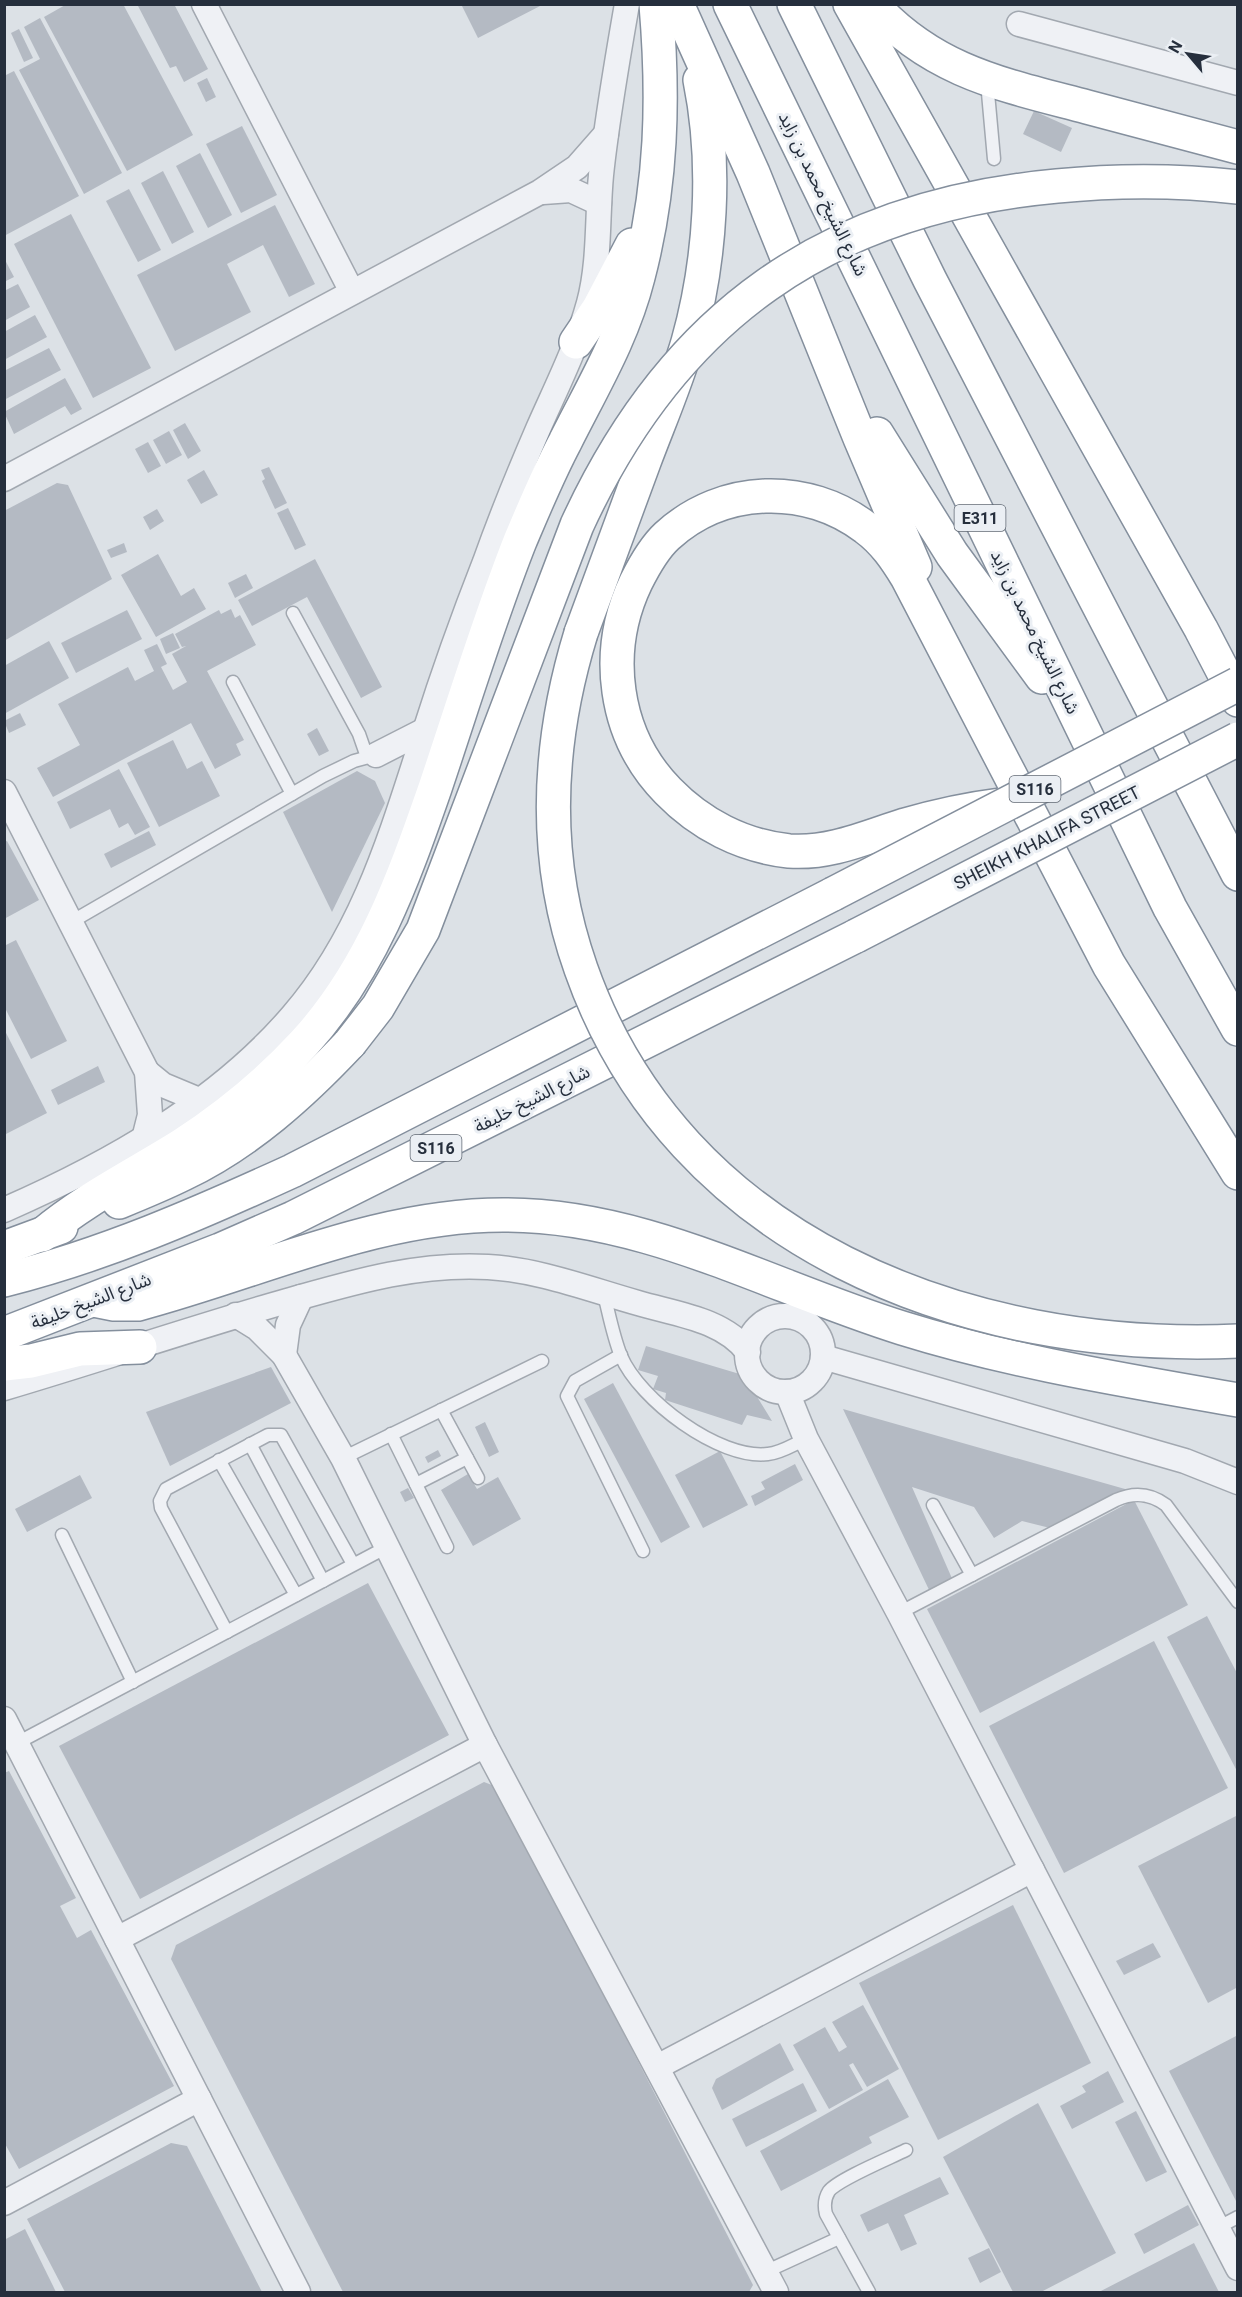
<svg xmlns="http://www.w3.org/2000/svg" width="1242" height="2297" font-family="Roboto,'Noto Sans Arabic',sans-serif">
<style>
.building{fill:#b4bac3}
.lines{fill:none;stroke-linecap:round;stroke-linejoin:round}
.service-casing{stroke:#a2a8b0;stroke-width:15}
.minor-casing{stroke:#a2a8b0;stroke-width:27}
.trunk-casing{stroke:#848f9d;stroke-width:36}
.motorway-casing{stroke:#848f9d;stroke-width:36}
.service{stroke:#eff1f5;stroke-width:12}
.minor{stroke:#eff1f5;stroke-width:24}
.trunk{stroke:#fff;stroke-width:33}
.motorway{stroke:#fff;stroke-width:33}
.trunk-bridge-casing{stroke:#848f9d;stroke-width:36;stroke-linecap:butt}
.motorway-bridge-casing{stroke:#848f9d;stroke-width:36;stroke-linecap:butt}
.trunk-bridge{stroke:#fff;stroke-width:33}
.motorway-bridge{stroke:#fff;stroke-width:33}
.labels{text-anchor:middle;stroke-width:6;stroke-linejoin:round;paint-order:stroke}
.shield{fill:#ebeff4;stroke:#616974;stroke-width:1.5}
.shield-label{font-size:16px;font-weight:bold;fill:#262f3d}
.street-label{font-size:18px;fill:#262f3d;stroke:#ebeff4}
</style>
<rect width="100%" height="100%" fill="#dce1e6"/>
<!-- building -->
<g class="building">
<polygon points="67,4 123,4 193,135 127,171 44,17"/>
<polygon points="137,4 174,4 208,69 184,82 176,66 170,68"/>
<polygon points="461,4 489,5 544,4 478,38"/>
<polygon points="40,18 122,173 84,194 19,70 40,59 24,27"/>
<polygon points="19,29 33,58 24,62 11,33"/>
<polygon points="14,71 79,196 4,236 4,72 6,75"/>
<polygon points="207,78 216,97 206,102 197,83"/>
<polygon points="1034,111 1072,128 1061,152 1023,134"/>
<polygon points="242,126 277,195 241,213 206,144"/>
<polygon points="200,153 232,215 208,228 176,166"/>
<polygon points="163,171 194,232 172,244 141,183"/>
<polygon points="129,189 161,250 138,262 106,201"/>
<polygon points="275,205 315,284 289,297 263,245 227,264 251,312 175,351 137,275"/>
<polygon points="71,214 151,368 93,398 14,244"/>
<polygon points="4,258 14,277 4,282"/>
<polygon points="18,284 30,307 4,321 4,291"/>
<polygon points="35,315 47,337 4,360 4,332"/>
<polygon points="49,348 61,370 4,400 4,371"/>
<polygon points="65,378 82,409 71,415 65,406 14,434 4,412"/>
<polygon points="185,423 201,451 188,459 173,430"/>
<polygon points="169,431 182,455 166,464 153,440"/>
<polygon points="148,442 161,466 148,473 135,449"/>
<polygon points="269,467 287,503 275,509 262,481 265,479 261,470"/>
<polygon points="204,470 218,495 201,504 187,480"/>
<polygon points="57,483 68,485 112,579 4,641 4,511"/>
<polygon points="288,508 306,545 295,550 277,513"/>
<polygon points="157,509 164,521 150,530 143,517"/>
<polygon points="124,543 127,552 111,558 107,550"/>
<polygon points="158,554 181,596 194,588 206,609 156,637 121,575"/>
<polygon points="315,559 382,687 361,698 307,597 252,626 238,600"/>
<polygon points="246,574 253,588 235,598 228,583"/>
<polygon points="231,609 235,618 240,615 256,645 207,671 244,740 236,744 241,755 215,769 191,723 53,797 37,768 80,745 58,704 128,667 135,681 154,671 144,650 157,644 167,664 161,667 173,690 187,682 172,654 186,646 182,647 175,634 219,610 221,614"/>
<polygon points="127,610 142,639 76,673 61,643"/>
<polygon points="173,633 180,648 166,654 160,639"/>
<polygon points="49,641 69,678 4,714 4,666"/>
<polygon points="20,713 26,725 9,733 4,721"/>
<polygon points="317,728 329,751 319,756 307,734"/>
<polygon points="173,740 187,769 202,761 220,796 159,827 127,763"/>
<polygon points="119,769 150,827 135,835 128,823 119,828 110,809 70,829 57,802"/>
<polygon points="357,771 375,781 385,803 332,912 283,812"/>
<polygon points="149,831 156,845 111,868 104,854"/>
<polygon points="7,841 39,900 4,919 4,842"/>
<polygon points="16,940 67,1041 31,1059 4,1006 4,946"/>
<polygon points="4,1029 47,1113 4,1135"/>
<polygon points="98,1066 105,1082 58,1105 51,1090"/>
<polygon points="646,1346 753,1378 751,1387 772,1421 747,1415 742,1425 665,1400 666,1393 653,1389 658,1376 638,1370"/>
<polygon points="271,1367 291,1403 170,1466 146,1412"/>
<polygon points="613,1383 690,1527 661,1543 584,1399"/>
<polygon points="843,1409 1132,1491 1050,1528 1022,1521 994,1538 974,1507 912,1487 954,1583 931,1594"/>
<polygon points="485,1422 499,1452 489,1457 475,1427"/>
<polygon points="438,1450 441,1456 428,1463 425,1457"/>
<polygon points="720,1451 748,1505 703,1528 675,1475"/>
<polygon points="795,1464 803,1480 755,1506 751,1496 765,1489 761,1482"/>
<polygon points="468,1474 477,1489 498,1477 521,1519 473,1546 441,1490"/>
<polygon points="80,1475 92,1498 27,1532 15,1509"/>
<polygon points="408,1488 414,1498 405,1502 400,1492"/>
<polygon points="1134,1500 1188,1605 980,1713 927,1609"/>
<polygon points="368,1583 449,1735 140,1899 59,1746"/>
<polygon points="1207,1616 1238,1675 1238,1773 1167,1637"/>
<polygon points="1154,1641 1228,1788 1064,1873 989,1726"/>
<polygon points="9,1771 76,1898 60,1906 77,1938 91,1930 174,2086 19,2169 4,2142 4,1773"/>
<polygon points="484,1782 497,1787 753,2285 749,2292 343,2292 171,1959 176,1945"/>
<polygon points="1238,1815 1238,1987 1208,2003 1138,1866"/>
<polygon points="1013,1905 1091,2063 938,2140 859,1983"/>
<polygon points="1153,1943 1161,1957 1124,1975 1116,1961"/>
<polygon points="863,2005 899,2069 867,2087 853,2063 849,2065 863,2090 829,2109 793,2045 825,2027 839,2052 847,2047 832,2022"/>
<polygon points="1238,2035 1238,2201 1236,2201 1169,2071"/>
<polygon points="780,2043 794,2070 722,2110 712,2088 716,2079"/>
<polygon points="1108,2071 1124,2102 1072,2129 1060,2106 1086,2092 1082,2086"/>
<polygon points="888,2079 909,2117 869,2137 872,2143 781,2191 760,2151"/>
<polygon points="803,2083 817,2111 746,2147 732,2119"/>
<polygon points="1038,2103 1116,2253 1041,2292 1013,2292 943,2157"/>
<polygon points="1136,2111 1167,2172 1146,2182 1115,2122"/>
<polygon points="171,2143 187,2146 262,2292 65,2292 27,2219"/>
<polygon points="940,2177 949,2194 904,2215 917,2244 901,2251 888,2223 868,2232 860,2215"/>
<polygon points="1188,2205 1199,2225 1144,2254 1134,2234"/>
<polygon points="25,2229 56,2292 4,2292 4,2240"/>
<polygon points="1194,2243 1219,2292 1099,2292"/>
<polygon points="989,2248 1001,2272 980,2283 968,2258"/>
</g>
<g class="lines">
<!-- service casing -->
<g class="service-casing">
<g id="service">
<polyline points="987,82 994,159"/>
<polyline points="293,613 359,734 367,757"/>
<polyline points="233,682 292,794"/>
<polyline points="71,922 323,776 354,761 376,755"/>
<path d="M 604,1294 C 609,1314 613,1336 621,1356 C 639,1399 719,1460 768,1454 C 781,1453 794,1444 806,1439"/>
<polyline points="621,1355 575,1381 567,1396 643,1551"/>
<polyline points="441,1410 478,1478"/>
<polyline points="391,1434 447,1547"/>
<polyline points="250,1444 323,1581"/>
<polyline points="343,1458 542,1361"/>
<polyline points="219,1460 296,1595"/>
<polyline points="416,1484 467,1458"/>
<polyline points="933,1505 972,1575"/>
<polyline points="62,1535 133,1682"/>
<path d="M 899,1613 L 1116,1500 C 1134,1492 1150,1493 1166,1505 L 1238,1602"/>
<polyline points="227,1632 161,1508 160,1501 166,1489 268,1435 281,1435 353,1564"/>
<polyline points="17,1743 387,1547"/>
<polyline points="1217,2228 1238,2217"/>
<polyline points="765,2272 839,2238"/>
<path d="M 869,2292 L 826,2214 C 824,2206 824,2199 829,2191 C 839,2179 890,2158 906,2150"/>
</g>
</g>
<!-- minor casing -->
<g class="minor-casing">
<g id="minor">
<polyline points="204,4 352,292"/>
<polyline points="1019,24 1238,83"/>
<polyline points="543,192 571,190 599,203"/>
<polyline points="4,479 540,192 577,167 606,134"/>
<polyline points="376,755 425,730"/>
<polyline points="4,792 147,1072 150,1115 145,1135"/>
<polyline points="147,1072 163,1085 199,1100"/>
<path d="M 4,1210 C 109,1164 218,1103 293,1015 C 364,933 392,832 425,731 C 443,674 463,618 485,562 C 501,517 519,473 538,429 C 556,388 577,347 589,303 C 600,262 597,217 601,175 C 607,118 617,61 627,4"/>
<polyline points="236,1315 257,1328 284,1355 343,1458 485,1745 776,2292"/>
<circle cx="785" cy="1354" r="38"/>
<polyline points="284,1355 288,1325 301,1297"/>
<polyline points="823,1357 1185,1461 1238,1482"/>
<path d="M 4,1388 C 99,1360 192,1328 287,1301 C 354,1282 417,1263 488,1267 C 540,1270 588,1289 638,1303 C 675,1314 723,1319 748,1352"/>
<polyline points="787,1392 806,1439 899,1613 1238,2268"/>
<polyline points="4,1719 298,2292"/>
<polyline points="117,1939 485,1745"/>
<polyline points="657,2067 1032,1870"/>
<polyline points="4,2203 199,2099"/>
</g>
</g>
<!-- trunk casing -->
<g class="trunk-casing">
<g id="trunk">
<path d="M 4,1280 C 104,1255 198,1214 292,1171 L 833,894"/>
<polyline points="4,1334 220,1250 293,1218 856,936"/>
<polyline points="4,1364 31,1361 80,1349 140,1347"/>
</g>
</g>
<!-- motorway casing -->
<g class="motorway-casing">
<g id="motorway">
<polyline points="677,4 753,173 860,438 915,567"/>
<polyline points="730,4 1170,908 1238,1029"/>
<polyline points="794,4 930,280 1238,874"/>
<polyline points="850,4 1201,629 1238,700"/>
<path d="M 872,4 C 933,72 1004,85 1087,107 C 1137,120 1187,133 1238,147"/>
<polyline points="576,342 599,308 632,245"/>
<polyline points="877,434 952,554 1042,677"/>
<path d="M 581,633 C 602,576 623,519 644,462 C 659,422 676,383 688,342 C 711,260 717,164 700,80"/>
<path d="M 1000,805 C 968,809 936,816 905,825 C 867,837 830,854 789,851 C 742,846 700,824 668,791 C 613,735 603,651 636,582 C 644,566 654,548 667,536 C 723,485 807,483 866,528 C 884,541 896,559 907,577 L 1109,965 L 1238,1173"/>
<path d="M 119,1202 C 141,1193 163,1184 183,1174 C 248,1143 302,1094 350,1043"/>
<path d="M 42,1235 C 85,1199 134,1175 182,1145 C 225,1117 269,1081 304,1043 C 371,970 403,880 435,788 C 463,705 488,622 520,541 C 534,508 548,474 565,442 C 592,388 623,337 638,277 C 662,185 664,99 656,4"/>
<polyline points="4,1248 61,1227"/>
<path d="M 94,1300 L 114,1304 L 138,1304 C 259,1272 376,1215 503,1215 C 644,1214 770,1287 902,1328 C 1011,1362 1125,1380 1238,1400"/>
</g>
</g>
<!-- service -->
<use href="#service" class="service"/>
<!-- minor -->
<use href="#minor" class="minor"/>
<!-- trunk -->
<use href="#trunk" class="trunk"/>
<!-- motorway -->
<use href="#motorway" class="motorway"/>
<!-- trunk-bridge casing -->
<g class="trunk-bridge-casing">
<g id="trunk-bridge">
<polyline points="833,894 1238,684"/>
<polyline points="856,936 1238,739"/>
</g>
</g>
<!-- motorway-bridge casing -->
<g class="motorway-bridge-casing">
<g id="motorway-bridge">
<path d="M 581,633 C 547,744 542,859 581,969 C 678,1244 966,1353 1238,1341"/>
<path d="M 350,1043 L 378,1007 L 423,930 L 577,525 C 673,316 827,207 1057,186 C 1117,180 1177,180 1238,187"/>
</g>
</g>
<!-- trunk-bridge -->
<use href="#trunk-bridge" class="trunk-bridge"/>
<!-- motorway-bridge -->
<use href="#motorway-bridge" class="motorway-bridge"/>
</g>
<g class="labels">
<!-- shield labels -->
<g class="shield">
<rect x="954.5" y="505" width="51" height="26" rx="4.5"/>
<rect x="1009.5" y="776" width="51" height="26" rx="4.5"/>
<rect x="410.5" y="1135" width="51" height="26" rx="4.5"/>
</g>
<g class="shield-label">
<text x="980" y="524">E311</text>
<text x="1035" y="795">S116</text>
<text x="436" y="1154">S116</text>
</g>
<!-- street labels -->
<g class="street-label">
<text transform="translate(823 194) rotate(64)" y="6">شارع الشيخ محمد بن زايد</text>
<text transform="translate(1035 632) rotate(64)" y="6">شارع الشيخ محمد بن زايد</text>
<text transform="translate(1047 838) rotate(-27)" y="6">SHEIKH KHALIFA STREET</text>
<text transform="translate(532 1099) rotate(-27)" y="6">شارع الشيخ خليفة</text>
<text transform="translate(91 1301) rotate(-21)" y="6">شارع الشيخ خليفة</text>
</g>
</g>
<!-- border -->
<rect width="1242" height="2297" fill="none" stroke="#262f3d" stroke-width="12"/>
<!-- north arrow -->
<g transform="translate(1188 54) rotate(299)" stroke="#ebeff4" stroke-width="4.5" paint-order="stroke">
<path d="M0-4.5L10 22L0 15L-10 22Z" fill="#262f3d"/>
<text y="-9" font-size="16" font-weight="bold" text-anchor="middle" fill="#262f3d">N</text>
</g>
</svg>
